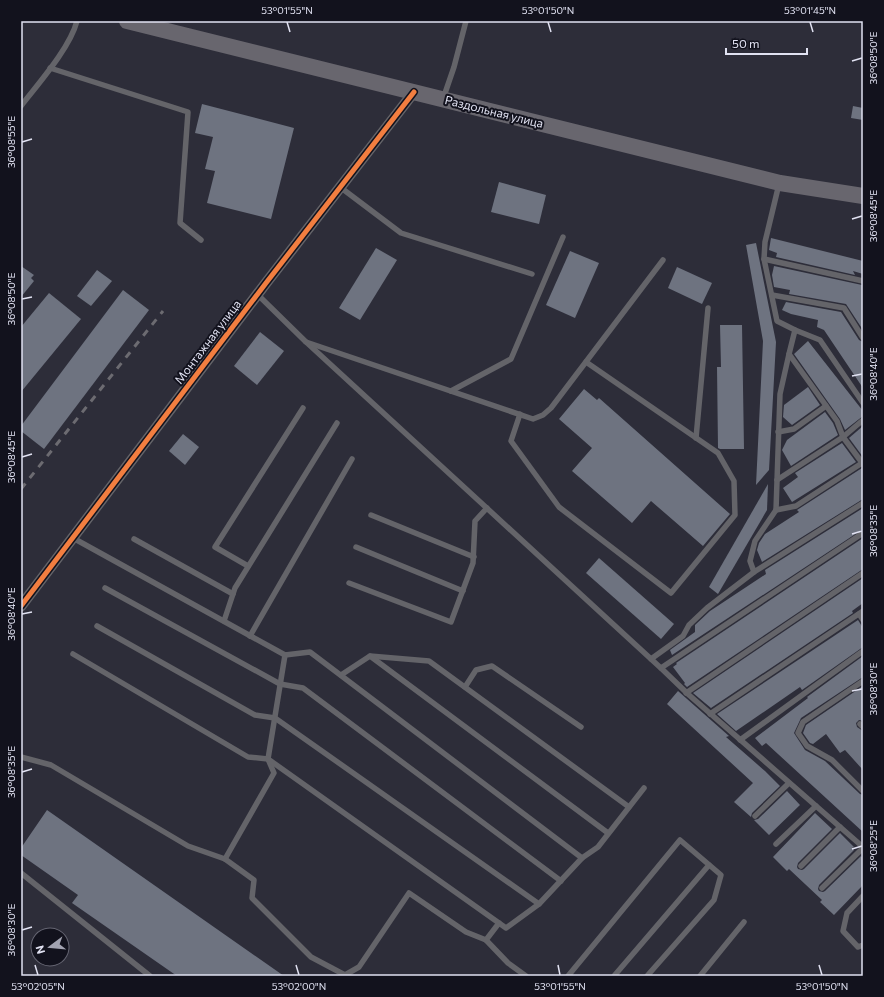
<svg xmlns="http://www.w3.org/2000/svg" width="884" height="997" font-family="Commissioner,sans-serif">
<style>
.building{fill:#6e7380}
.lines{fill:none;stroke-linecap:round;stroke-linejoin:round}
.service{stroke:#646469;stroke-width:5.5}
.minor{stroke:#646469;stroke-width:11}
.secondary{stroke:#68666e;stroke-width:16}
.rail{stroke:#6c6b71;stroke-width:3;stroke-dasharray:7 7;stroke-linecap:butt}
.cycleway-casing{stroke:#12121d;stroke-width:8}
.cycleway{stroke:#f27e40;stroke-width:5}
.ticks{fill:none;stroke:#e1e2f2;stroke-width:1.5}
.labels{text-anchor:middle;stroke-width:4;stroke-linejoin:round;paint-order:stroke}
.street-label{font-size:12px;fill:#e1e2f2;stroke:#12121d}
.neatline{fill:none;stroke:#e1e2f2;stroke-width:1.5}
.ticks-label{font-size:10px;text-anchor:middle;fill:#e1e2f2}
</style>
<rect width="100%" height="100%" fill="#2d2d39"/>
<!-- building -->
<g class="building">
<polygon points="202,104 294,128 271,219 207,203 215,171 205,169 213,137 195,133"/>
<polygon points="853,106 863,108 863,120 851,118"/>
<polygon points="499,182 546,195 539,224 491,212"/>
<polygon points="771,238 863,261 863,274 853,271 855,275 776,257 777,253 769,250"/>
<polygon points="756,243 776,342 769,470 756,485 763,341 746,245"/>
<polygon points="376,248 397,260 360,320 339,308"/>
<polygon points="570,251 599,263 575,318 546,305"/>
<polygon points="21,266 34,275 31,278 34,281 21,297"/>
<polygon points="774,266 862,285 863,287 863,330 846,304 789,294 790,290 774,287 772,275"/>
<polygon points="677,267 712,283 702,304 668,288"/>
<polygon points="97,270 112,281 91,306 77,296"/>
<polygon points="123,290 149,310 44,449 21,431 21,426"/>
<polygon points="49,293 81,319 21,392 21,327"/>
<polygon points="786,302 841,312 859,340 863,342 863,388 824,330 817,327 818,320 791,314 782,310"/>
<polygon points="720,325 742,325 744,449 720,449 718,448 717,367 721,367"/>
<polygon points="260,332 284,351 257,385 234,366"/>
<polygon points="808,341 863,411 863,416 845,430 840,419 794,354"/>
<polygon points="808,387 820,405 792,425 783,417 784,405"/>
<polygon points="584,389 597,400 599,398 730,514 703,546 651,501 632,523 572,471 592,448 559,419"/>
<polygon points="825,412 833,423 838,435 791,466 782,450 787,440"/>
<polygon points="863,426 863,457 849,438"/>
<polygon points="183,434 199,447 185,465 169,451"/>
<polygon points="842,443 856,462 792,502 783,488 798,477 795,473"/>
<polygon points="862,468 863,499 762,562 757,550 759,543 765,534 799,512 797,510"/>
<polygon points="768,484 767,510 718,594 709,587"/>
<polygon points="863,508 863,529 672,655 670,650 695,632 695,625 710,611 766,574 765,570"/>
<polygon points="863,538 863,569 687,687 684,684 685,683 673,667 677,664 676,663"/>
<polygon points="599,558 674,624 661,639 586,573"/>
<polygon points="863,578 863,603 852,611 853,613 711,708 693,693"/>
<polygon points="858,620 863,628 863,647 802,690 800,687 736,731 717,714"/>
<polygon points="863,656 863,677 801,718 794,733 805,750 825,761 860,794 863,795 863,832 766,743 762,746 755,738 808,698 807,697"/>
<polygon points="863,686 863,721 859,720 856,723 857,727 863,731 863,770 845,750 840,753 826,734 813,744 810,743 803,733 806,725"/>
<polygon points="678,691 729,736 726,737 765,771 780,786 752,813 751,817 734,802 753,783 667,704"/>
<polygon points="787,791 800,805 769,835 754,820 758,819"/>
<polygon points="47,810 284,976 177,976 72,903 78,895 21,855 21,848"/>
<polygon points="815,813 832,829 798,863 797,867 798,869 802,870 804,869 840,833 854,847 852,848 854,850 819,885 818,889 819,891 823,892 825,891 861,856 863,859 863,885 834,915 820,902 822,900 789,869 787,871 773,857"/>
</g>
<g class="lines">
<!-- service -->
<g class="service">
<polyline points="50,68 188,112 180,223 201,240"/>
<polyline points="443,99 454,67 466,21"/>
<path d="M 21,106 C 38,84 70,48 77,21"/>
<polyline points="779,184 765,242 764,259 777,321 795,330 789,354 837,421 843,437 863,464"/>
<polyline points="340,187 401,233 532,274"/>
<polyline points="764,259 863,281"/>
<polyline points="257,294 305,341 663,670 689,695 863,847"/>
<polyline points="772,295 844,308 863,338"/>
<polyline points="795,330 820,340 863,403"/>
<polyline points="306,342 533,419 543,415 551,408 663,260"/>
<polyline points="789,354 780,394 776,510 755,541 750,561 754,572 863,503"/>
<polyline points="451,391 511,359 563,237"/>
<polyline points="520,414 511,441 559,507 671,593 735,515 734,481 718,453 586,362"/>
<polyline points="778,432 794,429 826,406"/>
<polyline points="696,438 708,308"/>
<polyline points="777,480 843,437 863,420"/>
<polyline points="776,510 796,506 862,463"/>
<polyline points="371,515 474,557"/>
<polyline points="73,538 285,655 268,759 274,773 225,859"/>
<polyline points="134,539 233,594"/>
<polyline points="356,547 463,591"/>
<polyline points="248,566 215,547 303,408"/>
<polyline points="349,583 451,622 473,563 475,521 487,508"/>
<polyline points="105,588 280,684 303,688 561,881"/>
<polyline points="859,614 863,620"/>
<polyline points="224,621 235,588 337,423"/>
<polyline points="97,626 255,715 275,718 539,904"/>
<polyline points="250,636 352,459"/>
<polyline points="73,654 248,757 268,759 506,928 539,904 582,858"/>
<polyline points="285,655 310,652 582,858 598,847 644,788"/>
<polyline points="370,656 429,661 629,807"/>
<polyline points="651,659 683,636 689,625 707,608 754,572"/>
<polyline points="661,668 863,533"/>
<polyline points="341,675 370,656 608,833"/>
<polyline points="863,681 803,722 798,733 807,746 832,760 863,791"/>
<polyline points="465,687 476,670 492,666 581,727"/>
<polyline points="686,693 863,573"/>
<polyline points="710,714 863,611"/>
<polyline points="860,724 863,727"/>
<polyline points="740,740 863,651"/>
<polyline points="21,757 51,765 188,846 225,859 254,880 252,898 311,957 345,975 359,967 409,893 466,932 486,940 499,923"/>
<polyline points="755,816 789,783"/>
<polyline points="776,844 816,806"/>
<polyline points="801,866 840,827"/>
<polyline points="21,873 150,976"/>
<polyline points="822,888 863,848"/>
<polyline points="863,896 847,913 843,931 858,947 863,945"/>
<polyline points="486,940 508,963 526,976"/>
<polyline points="568,976 680,840 721,875 714,900 647,976"/>
<polyline points="614,976 709,865"/>
<polyline points="700,976 744,922"/>
</g>
<!-- minor -->
<polyline class="minor" points="21,606 266,283 414,92"/>
<!-- secondary -->
<polyline class="secondary" points="127,21 780,183 863,196"/>
<!-- rail -->
<polyline class="rail" points="21,489 163,311"/>
<!-- cycleway casing -->
<g class="cycleway-casing">
<polyline id="cycleway" points="21,606 266,283 414,92"/>
</g>
<!-- cycleway -->
<use href="#cycleway" class="cycleway"/>
</g>
<!-- ticks -->
<path class="ticks" d="M 287,22 L 290,32M 548,22 L 551,32M 810,22 L 813,32M 852,61 L 862,58M 22,142 L 32,139M 852,219 L 862,216M 22,299 L 32,297M 852,376 L 862,374M 22,457 L 32,454M 852,534 L 862,531M 22,614 L 32,612M 852,691 L 862,689M 22,772 L 32,769M 852,849 L 862,846M 22,930 L 32,927M 35,965 L 38,975M 296,965 L 299,975M 558,965 L 560,975M 819,965 L 822,975"/>
<g class="labels">
<!-- street labels -->
<g class="street-label">
<text transform="translate(494 112) rotate(14)" y="4">Раздольная улица</text>
<text transform="translate(208 342) rotate(-53)" y="4">Монтажная улица</text>
</g>
</g>
<!-- border -->
<rect width="884" height="997" fill="none" stroke="#12121d" stroke-width="44"/>
<!-- north arrow -->
<g transform="translate(50 947) rotate(254)"><circle r="19" fill="#12121d" stroke="#656572"/>
<path d="M0-3L7 15L0 10L-7 15Z" fill="#a2a3b1"/>
<text y="-6" font-size="11" font-weight="bold" text-anchor="middle" fill="#e1e2f2">N</text>
</g>
<!-- scale -->
<path d="M726 48v6h81v-6" fill="none" stroke="#e1e2f2" stroke-width="2"/>
<text x="732" y="48" font-size="12" fill="#e1e2f2" stroke="#12121d" stroke-width="3" paint-order="stroke">50 m</text>
<rect x="22" y="22" width="840" height="953" class="neatline"/>
<g class="ticks-label">
<text x="287" y="14">53°01'55"N</text>
<text x="548" y="14">53°01'50"N</text>
<text x="810" y="14">53°01'45"N</text>
<text transform="translate(873 58) rotate(-90)" y="4">36°08'50"E</text>
<text transform="translate(11 142) rotate(-90)" y="4">36°08'55"E</text>
<text transform="translate(873 216) rotate(-90)" y="4">36°08'45"E</text>
<text transform="translate(11 299) rotate(-90)" y="4">36°08'50"E</text>
<text transform="translate(873 374) rotate(-90)" y="4">36°08'40"E</text>
<text transform="translate(11 457) rotate(-90)" y="4">36°08'45"E</text>
<text transform="translate(873 531) rotate(-90)" y="4">36°08'35"E</text>
<text transform="translate(11 614) rotate(-90)" y="4">36°08'40"E</text>
<text transform="translate(873 689) rotate(-90)" y="4">36°08'30"E</text>
<text transform="translate(11 772) rotate(-90)" y="4">36°08'35"E</text>
<text transform="translate(873 846) rotate(-90)" y="4">36°08'25"E</text>
<text transform="translate(11 930) rotate(-90)" y="4">36°08'30"E</text>
<text x="38" y="990">53°02'05"N</text>
<text x="299" y="990">53°02'00"N</text>
<text x="560" y="990">53°01'55"N</text>
<text x="822" y="990">53°01'50"N</text>
</g>
</svg>
